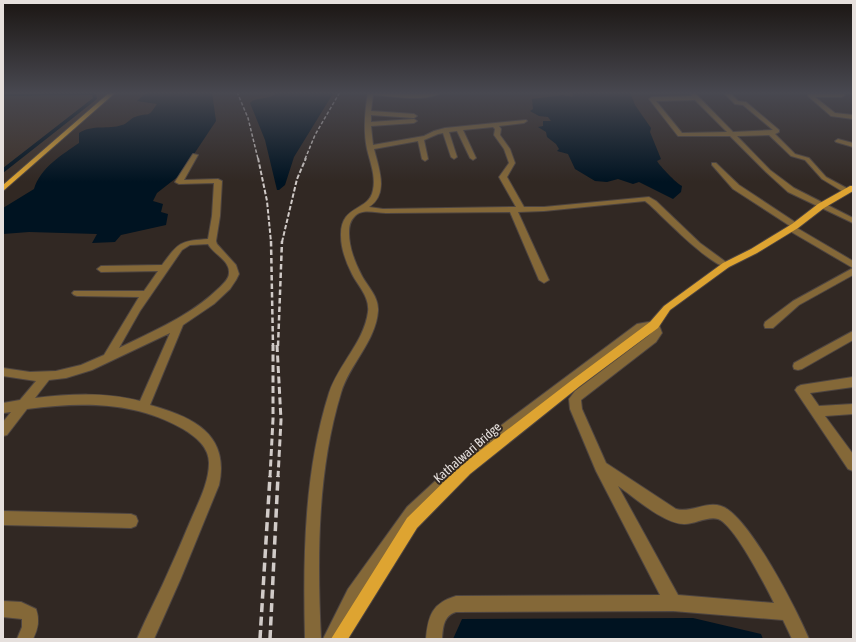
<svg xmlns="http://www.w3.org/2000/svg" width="856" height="642" font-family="'Asap Condensed',sans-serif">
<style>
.built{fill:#3e3128}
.water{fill:#001321}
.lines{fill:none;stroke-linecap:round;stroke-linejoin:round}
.canal{fill:#001321;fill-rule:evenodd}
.minor-casing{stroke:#4e4541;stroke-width:2}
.major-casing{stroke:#4e4541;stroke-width:2}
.minor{fill:#846838;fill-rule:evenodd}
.major{fill:#dea431;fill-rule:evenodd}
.rail-far4{stroke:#d1cbc8;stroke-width:1.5;stroke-dasharray:3.5 2;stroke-linecap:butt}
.rail-far3{stroke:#d1cbc8;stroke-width:2;stroke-dasharray:4.5 2;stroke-linecap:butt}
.rail-far2{stroke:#d1cbc8;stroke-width:2.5;stroke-dasharray:5.5 3;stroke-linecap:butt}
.rail-far1{stroke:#d1cbc8;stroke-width:3;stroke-dasharray:7 3.5;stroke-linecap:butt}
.rail{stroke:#d1cbc8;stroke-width:3.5;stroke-dasharray:9 4.5;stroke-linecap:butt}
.labels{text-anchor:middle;stroke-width:4;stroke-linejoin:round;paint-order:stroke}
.near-street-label{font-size:13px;fill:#e6e0dd;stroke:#312823}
</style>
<rect width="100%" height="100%" fill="#312823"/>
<!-- built -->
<polygon class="built" points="3,92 111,92 3,186"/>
<!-- water -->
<g class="water">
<path d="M 151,92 L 212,92 L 216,121 L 180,175 L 157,193 L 153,201 L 163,204 L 161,212 L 168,214 L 166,225 L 121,235 L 115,242 L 92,243 L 97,234 L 29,232 L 3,234 L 3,208 L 34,189 C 40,168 63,154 79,143 L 79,133 C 93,124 108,130 122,125 C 127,124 131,118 135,117 C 151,111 146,120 157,104 L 137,101 L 145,94 Z"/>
<path d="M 277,92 L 334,92 L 294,157 L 285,185 L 279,190 L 277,190 L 265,140 L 250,103 C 256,96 271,101 277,92 Z"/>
<path d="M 571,92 L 630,92 L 635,105 L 651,128 L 650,132 L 661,159 L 657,161 C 660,166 676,183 682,186 L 681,192 L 673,199 L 639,182 L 633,184 L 618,179 L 607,182 L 595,181 L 575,169 L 568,154 L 557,151 L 559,149 L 556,144 L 547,137 L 546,132 L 538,127 L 543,126 L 543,121 L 551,121 L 548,117 L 539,116 L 530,111 L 533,109 L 532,99 L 563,95 L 572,97 L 573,95 Z"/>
<polygon points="693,618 761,634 763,639 453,639 462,619"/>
</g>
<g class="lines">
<!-- canal -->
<polygon class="canal" points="94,93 96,94 97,99 3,173 3,168 93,98 92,95 3,96 3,94"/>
<!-- minor casing -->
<g class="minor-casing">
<g id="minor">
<path d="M 368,92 L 417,94 L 443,92 C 424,103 394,96 373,95 L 371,111 L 414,114 L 417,116 L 414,118 L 371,115 L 371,122 L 414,119 L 417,121 L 414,123 L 371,126 L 373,145 L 424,136 L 434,131 L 445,128 L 526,120 L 527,121 L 524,123 L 499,126 L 501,129 L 500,135 L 510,149 L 515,163 L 507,177 L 524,207 L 544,207 L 649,197 L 656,201 L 700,243 L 730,265 L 729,267 C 715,271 662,216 650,205 L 645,201 L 544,211 L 518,212 L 549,280 L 544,283 L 539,280 L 510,212 C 469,212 428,213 386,213 C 376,213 363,208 355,216 C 350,221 349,226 349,233 C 349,247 355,263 362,276 C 368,287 379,297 378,311 C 376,341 349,365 341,393 C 317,472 317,558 321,639 L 305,639 C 303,557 304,472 329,393 C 338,365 364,342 368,312 C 370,297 358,286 352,274 C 346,262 341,249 341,236 C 340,204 369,212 373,190 C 376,176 370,162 367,149 C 363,130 365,111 368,92 ZM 493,127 L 495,129 L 494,135 L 504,149 L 509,163 L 499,177 L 516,207 L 383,209 L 369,207 C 389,194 379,169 374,149 L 418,141 L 422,159 L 425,161 L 428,159 L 424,140 L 438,134 L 443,133 L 451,157 L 454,159 L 457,157 L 449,132 L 457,131 L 470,158 L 473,160 L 476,158 L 463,130 Z"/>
<path d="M 689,92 L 694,92 L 733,132 L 773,130 L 743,105 L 735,104 L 723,92 L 729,92 L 738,101 L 746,102 L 779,130 L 779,132 L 775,134 L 795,154 L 809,158 L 826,177 L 852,191 L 845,193 L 822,179 L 805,160 L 791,156 L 769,135 L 737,136 L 770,170 L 794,188 L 853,218 L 853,223 L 788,192 L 766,172 L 730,136 L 678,136 L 649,99 L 652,97 L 692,96 ZM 695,100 L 727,132 L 682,133 L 656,101 Z"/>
<polygon points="808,94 844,94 845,95 842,97 815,97 835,113 853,115 853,119 831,116 808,96"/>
<polygon points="838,139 853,143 853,147 836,142 835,141"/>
<path d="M 193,154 L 198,155 L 184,180 L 218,179 L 222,181 L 220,216 L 216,241 L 217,244 L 236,265 L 239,274 L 236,280 L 230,289 L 214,304 L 183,325 L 150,405 C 193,417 230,434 219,485 L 181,578 L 154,639 L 137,639 C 147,615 160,592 170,568 C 178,551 185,533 193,515 C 200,499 209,481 209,463 C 209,447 196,437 183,429 C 134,401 81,402 27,409 L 7,435 L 3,436 L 3,422 L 11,412 L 3,413 L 3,403 L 20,400 L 36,381 L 3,376 L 3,368 L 30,372 L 56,371 L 81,365 L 104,355 L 139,297 L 77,296 L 74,295 L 72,293 L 74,291 L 144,291 L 158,271 L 101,272 L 97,269 L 101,266 L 162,265 C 179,242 180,241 208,239 L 212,216 L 214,183 L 179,184 L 175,182 ZM 208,244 C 213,254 230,260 229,273 C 229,279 223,284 219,288 C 190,316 155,330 119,348 L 140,311 L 182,250 L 190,245 ZM 170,333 L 140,401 C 106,392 70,394 35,398 L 49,380 L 66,378 L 92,370 Z"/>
<polygon points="712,163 716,163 739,185 798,224 799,226 797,228 853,261 853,268 788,230 787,228 790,226 733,189 712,165"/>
<polygon points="853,268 853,275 799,305 773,328 765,328 764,325 765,322 793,301"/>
<path d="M 654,321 L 658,322 L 662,333 L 656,342 L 581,400 L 582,409 L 606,463 L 676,509 C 692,513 706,501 721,506 C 748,514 798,612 809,639 L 792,639 L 783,620 L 673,611 L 456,612 C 443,616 443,628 442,639 L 426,639 C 428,616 432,603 456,596 L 660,595 L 596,471 L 570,409 L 569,399 L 575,391 L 648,336 L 652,332 L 650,329 L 644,330 L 479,456 L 417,517 L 360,601 L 340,639 L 323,639 L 348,589 L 407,507 L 471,448 L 637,324 ZM 618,486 C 634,497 665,525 685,524 C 695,524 708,516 718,519 C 734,524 766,587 774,603 L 678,595 Z"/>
<polygon points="853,331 853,340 802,369 798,370 794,369 793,366 794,363"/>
<polygon points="853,377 853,387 810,393 819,406 853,404 853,414 825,416 853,454 853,471 848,469 795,390 797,387 801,385"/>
<polygon points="3,511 131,514 136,516 138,521 136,526 131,528 3,525"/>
<path d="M 3,601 L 21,602 L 36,609 C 40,620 38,629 33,639 L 17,639 L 22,627 L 22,619 L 3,617 Z"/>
</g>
</g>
<!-- major casing -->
<g class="major-casing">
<g id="major">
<polygon points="110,92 116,92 3,191 3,185"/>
<polygon points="850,186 853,186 853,191 824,208 798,228 757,253 729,267 670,310 658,328 580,386 470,474 417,528 348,639 331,639 407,518 460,466 572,380 650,322 664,306 723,263 751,249 792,224 818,204"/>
</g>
</g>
<!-- minor -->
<use href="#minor" class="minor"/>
<!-- major -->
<use href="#major" class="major"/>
<!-- rail-far4 -->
<g class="rail-far4">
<polyline points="237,92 248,118 258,159"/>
<polyline points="305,159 315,135 340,92"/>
</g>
<!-- rail-far3 -->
<g class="rail-far3">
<polyline points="258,158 267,201 271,242"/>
<polyline points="282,242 297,179 306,158"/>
</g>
<!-- rail-far2 -->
<g class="rail-far2">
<polyline points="271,241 273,346"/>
<polyline points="278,346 282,241"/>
</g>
<!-- rail-far1 -->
<g class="rail-far1">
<polyline points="277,345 281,420 278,477"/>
<polyline points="270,477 273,419 273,345"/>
</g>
<!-- rail -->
<g class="rail">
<polyline points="260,639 270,476"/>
<polyline points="270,639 278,476"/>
</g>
</g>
<!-- sky -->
<linearGradient id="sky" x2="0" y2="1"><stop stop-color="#1b1613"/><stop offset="0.51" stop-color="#484850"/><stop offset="1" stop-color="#484850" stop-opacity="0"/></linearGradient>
<rect width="856" height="182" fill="url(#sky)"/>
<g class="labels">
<!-- near-street labels -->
<g class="near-street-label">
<text transform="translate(467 452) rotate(-41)" y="5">Kathalwari Bridge</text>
</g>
</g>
<!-- border -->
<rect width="856" height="642" fill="none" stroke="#e6e0dd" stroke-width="8"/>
</svg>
